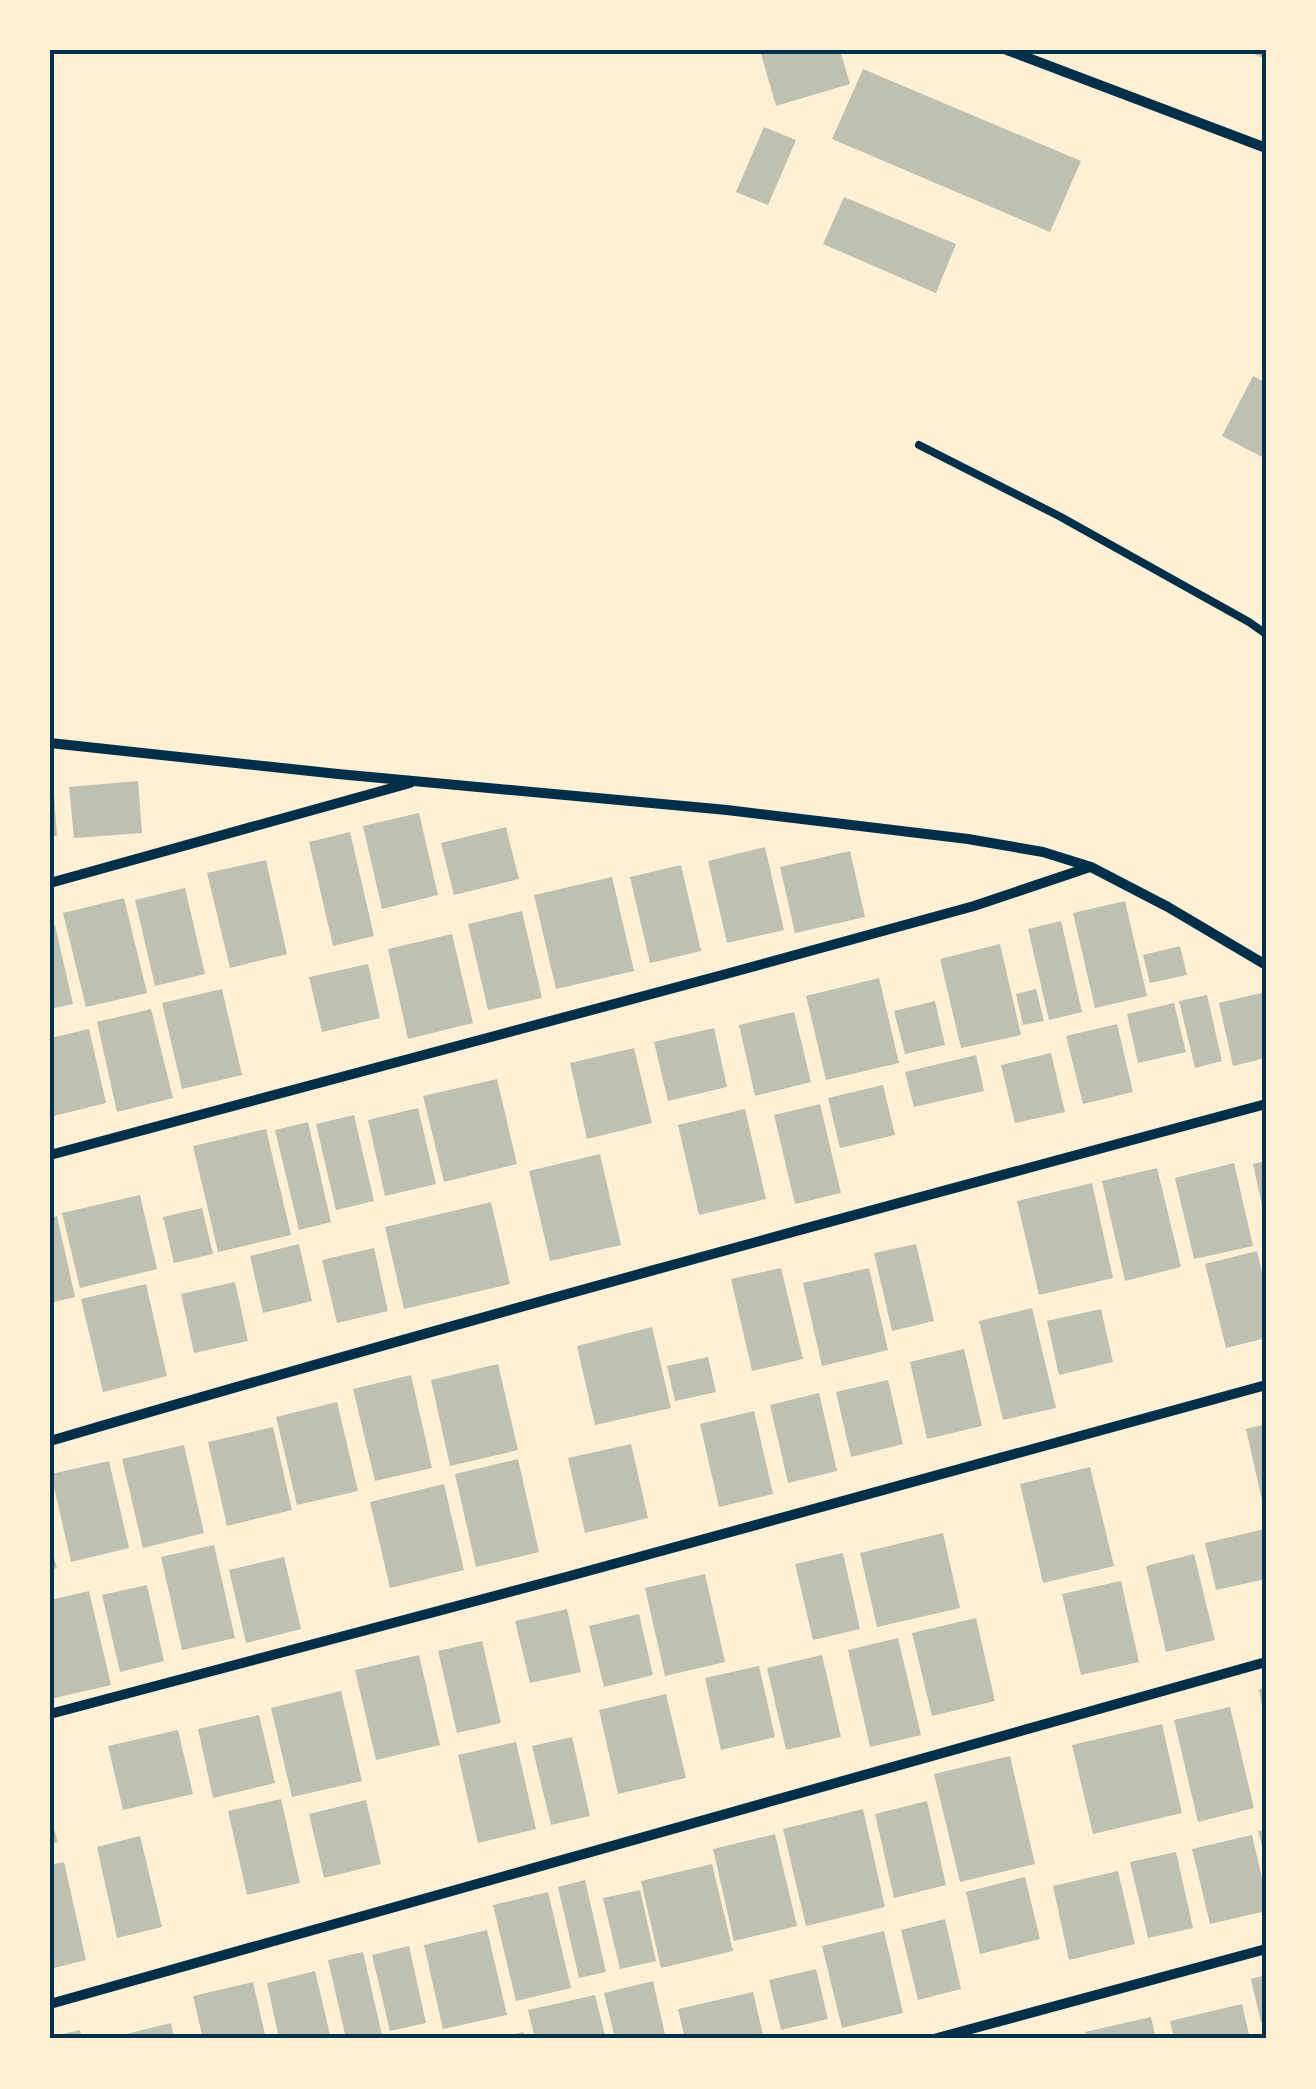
<svg xmlns="http://www.w3.org/2000/svg" width="1316" height="2089" font-family="Cabin,sans-serif">
<style>
.building{fill:#bec0b2}
.lines{fill:none;stroke-linecap:round;stroke-linejoin:round}
.service{stroke:#003049;stroke-width:8}
.minor{stroke:#003049;stroke-width:10}
.neatline{fill:none;stroke:#003049;stroke-width:4}
</style>
<rect width="100%" height="100%" fill="#fdf0d5"/>
<!-- building -->
<g class="building">
<polygon points="760,50 840,50 850,84 776,106"/>
<polygon points="1244,50 1266,50 1266,59"/>
<polygon points="863,69 1081,161 1050,232 832,139"/>
<polygon points="764,127 796,140 768,205 736,192"/>
<polygon points="844,197 956,244 936,293 823,244"/>
<polygon points="1253,376 1266,383 1266,459 1222,436"/>
<polygon points="50,779 53,779 57,836 50,836"/>
<polygon points="138,781 142,833 74,838 69,787"/>
<polygon points="419,813 438,895 382,909 363,826"/>
<polygon points="506,827 519,879 454,895 441,843"/>
<polygon points="350,832 374,936 333,946 309,842"/>
<polygon points="765,847 784,930 727,943 708,861"/>
<polygon points="850,851 865,917 795,933 780,867"/>
<polygon points="266,860 287,954 230,968 207,873"/>
<polygon points="681,865 701,951 650,963 630,877"/>
<polygon points="612,877 634,971 556,989 534,895"/>
<polygon points="185,888 205,974 155,986 135,900"/>
<polygon points="124,898 147,993 86,1007 63,913"/>
<polygon points="1125,901 1147,996 1095,1008 1073,913"/>
<polygon points="522,911 542,998 488,1010 468,924"/>
<polygon points="1061,921 1082,1012 1049,1020 1028,929"/>
<polygon points="55,925 73,1004 50,1009 50,926"/>
<polygon points="452,934 473,1023 408,1039 388,949"/>
<polygon points="1000,944 1021,1035 961,1048 940,959"/>
<polygon points="1180,946 1187,975 1150,983 1143,955"/>
<polygon points="368,964 380,1018 322,1032 309,977"/>
<polygon points="879,978 899,1063 826,1080 806,996"/>
<polygon points="222,989 242,1075 182,1089 162,1003"/>
<polygon points="1036,989 1044,1021 1023,1025 1016,994"/>
<polygon points="1265,992 1266,1058 1233,1066 1219,1003"/>
<polygon points="1207,995 1222,1061 1195,1068 1179,1001"/>
<polygon points="935,1001 945,1045 905,1054 894,1011"/>
<polygon points="1174,1003 1186,1052 1138,1063 1127,1014"/>
<polygon points="151,1009 173,1098 117,1112 97,1022"/>
<polygon points="794,1012 811,1082 755,1096 739,1025"/>
<polygon points="1117,1024 1133,1092 1083,1104 1066,1036"/>
<polygon points="714,1028 727,1087 668,1101 654,1042"/>
<polygon points="89,1029 106,1103 50,1117 50,1038"/>
<polygon points="634,1048 652,1123 587,1139 570,1063"/>
<polygon points="1051,1053 1065,1112 1015,1123 1001,1065"/>
<polygon points="976,1055 984,1091 914,1107 905,1072"/>
<polygon points="497,1079 517,1164 444,1182 423,1096"/>
<polygon points="883,1085 895,1135 840,1148 828,1098"/>
<polygon points="820,1104 841,1193 795,1204 774,1115"/>
<polygon points="418,1108 436,1184 385,1196 368,1120"/>
<polygon points="745,1109 766,1199 699,1215 678,1125"/>
<polygon points="354,1115 374,1201 336,1210 316,1124"/>
<polygon points="308,1122 331,1222 299,1230 275,1130"/>
<polygon points="266,1129 291,1235 218,1252 193,1146"/>
<polygon points="600,1154 621,1245 550,1261 529,1171"/>
<polygon points="1266,1161 1266,1213 1264,1214 1253,1164"/>
<polygon points="1234,1163 1253,1246 1194,1259 1175,1178"/>
<polygon points="1157,1168 1181,1267 1125,1281 1102,1181"/>
<polygon points="1092,1183 1113,1278 1039,1295 1017,1201"/>
<polygon points="140,1195 157,1269 80,1288 62,1213"/>
<polygon points="491,1202 510,1284 404,1309 385,1227"/>
<polygon points="202,1208 213,1254 174,1263 163,1217"/>
<polygon points="57,1216 75,1297 50,1303 50,1218"/>
<polygon points="299,1244 312,1301 263,1313 250,1256"/>
<polygon points="916,1244 934,1321 892,1331 874,1253"/>
<polygon points="374,1248 388,1311 337,1323 322,1260"/>
<polygon points="1257,1251 1266,1289 1266,1338 1226,1348 1205,1264"/>
<polygon points="781,1268 803,1359 752,1371 731,1279"/>
<polygon points="869,1268 888,1350 822,1366 803,1283"/>
<polygon points="235,1282 248,1341 194,1353 181,1294"/>
<polygon points="146,1284 167,1376 103,1392 81,1299"/>
<polygon points="1032,1308 1056,1408 1003,1420 979,1321"/>
<polygon points="1101,1309 1113,1362 1059,1375 1047,1321"/>
<polygon points="652,1327 671,1408 595,1425 577,1346"/>
<polygon points="964,1349 982,1426 927,1439 910,1362"/>
<polygon points="708,1357 716,1392 675,1401 667,1366"/>
<polygon points="498,1364 518,1450 450,1466 431,1380"/>
<polygon points="411,1375 432,1468 375,1481 353,1389"/>
<polygon points="888,1380 903,1444 851,1457 836,1392"/>
<polygon points="819,1393 837,1471 788,1483 770,1405"/>
<polygon points="337,1402 358,1491 297,1505 276,1417"/>
<polygon points="754,1411 773,1494 719,1507 700,1424"/>
<polygon points="1266,1424 1266,1509 1264,1509 1246,1429"/>
<polygon points="273,1427 292,1510 227,1526 208,1442"/>
<polygon points="631,1444 648,1518 585,1533 568,1458"/>
<polygon points="184,1445 204,1533 143,1548 122,1459"/>
<polygon points="518,1459 539,1552 476,1567 455,1474"/>
<polygon points="109,1461 129,1548 71,1562 51,1474"/>
<polygon points="1090,1467 1114,1566 1043,1583 1020,1484"/>
<polygon points="444,1484 464,1570 390,1588 370,1502"/>
<polygon points="1265,1529 1266,1579 1216,1590 1205,1543"/>
<polygon points="943,1533 960,1608 877,1627 860,1553"/>
<polygon points="50,1543 57,1568 50,1570"/>
<polygon points="214,1545 235,1638 182,1650 161,1557"/>
<polygon points="843,1553 860,1629 813,1640 795,1564"/>
<polygon points="1194,1554 1215,1640 1166,1652 1146,1566"/>
<polygon points="284,1557 301,1629 246,1643 229,1570"/>
<polygon points="705,1574 725,1662 665,1676 645,1588"/>
<polygon points="1121,1581 1139,1662 1081,1675 1062,1594"/>
<polygon points="147,1585 164,1661 120,1672 102,1595"/>
<polygon points="89,1591 111,1685 50,1699 50,1600"/>
<polygon points="567,1609 581,1672 530,1683 515,1621"/>
<polygon points="639,1614 653,1675 604,1687 589,1626"/>
<polygon points="976,1618 995,1701 932,1716 912,1633"/>
<polygon points="898,1638 921,1735 870,1747 848,1650"/>
<polygon points="482,1641 501,1723 457,1733 438,1651"/>
<polygon points="419,1655 440,1745 376,1760 355,1670"/>
<polygon points="822,1655 841,1737 786,1750 767,1668"/>
<polygon points="759,1666 775,1737 721,1750 705,1678"/>
<polygon points="1266,1688 1266,1719 1264,1719 1259,1689"/>
<polygon points="341,1691 362,1781 292,1797 271,1708"/>
<polygon points="666,1694 686,1778 618,1794 599,1710"/>
<polygon points="1230,1707 1254,1808 1198,1822 1174,1720"/>
<polygon points="259,1715 275,1783 213,1798 198,1729"/>
<polygon points="1162,1724 1182,1813 1093,1834 1072,1745"/>
<polygon points="178,1730 193,1794 123,1810 108,1746"/>
<polygon points="572,1737 590,1816 551,1825 532,1746"/>
<polygon points="516,1742 536,1829 478,1843 458,1755"/>
<polygon points="1010,1756 1035,1864 960,1882 934,1774"/>
<polygon points="281,1799 300,1883 247,1895 228,1811"/>
<polygon points="366,1800 381,1864 324,1878 309,1814"/>
<polygon points="927,1801 946,1885 894,1898 875,1814"/>
<polygon points="863,1809 885,1907 806,1926 783,1829"/>
<polygon points="50,1815 58,1842 50,1844"/>
<polygon points="1266,1830 1266,1857 1265,1857 1258,1831"/>
<polygon points="775,1834 797,1926 734,1941 713,1849"/>
<polygon points="1252,1835 1266,1895 1266,1911 1210,1924 1192,1849"/>
<polygon points="140,1836 162,1927 117,1938 97,1847"/>
<polygon points="1176,1852 1193,1928 1148,1938 1130,1862"/>
<polygon points="64,1862 86,1960 50,1969 50,1865"/>
<polygon points="712,1864 733,1951 661,1968 641,1881"/>
<polygon points="1118,1871 1135,1944 1069,1960 1053,1886"/>
<polygon points="1025,1877 1040,1939 980,1954 966,1892"/>
<polygon points="585,1880 606,1972 579,1978 558,1887"/>
<polygon points="640,1890 656,1961 620,1969 603,1898"/>
<polygon points="548,1892 571,1988 516,2001 493,1905"/>
<polygon points="945,1919 961,1989 918,2000 901,1930"/>
<polygon points="487,1930 507,2015 443,2029 424,1945"/>
<polygon points="884,1931 903,2013 842,2028 822,1946"/>
<polygon points="409,1946 426,2023 390,2031 372,1955"/>
<polygon points="363,1952 382,2035 364,2039 346,2039 328,1960"/>
<polygon points="816,1969 828,2019 781,2030 769,1980"/>
<polygon points="315,1971 331,2039 279,2039 267,1983"/>
<polygon points="1266,1975 1266,2022 1261,2023 1251,1979"/>
<polygon points="653,1981 666,2039 615,2039 604,1993"/>
<polygon points="253,1982 266,2039 203,2039 193,1996"/>
<polygon points="753,1992 764,2039 685,2039 678,2009"/>
<polygon points="595,1995 606,2039 535,2039 528,2010"/>
<polygon points="1242,2004 1250,2039 1174,2039 1170,2021"/>
<polygon points="1151,2017 1156,2039 1087,2039 1085,2032"/>
<polygon points="171,2023 174,2039 123,2039 122,2035"/>
<polygon points="80,2030 82,2039 50,2039 50,2037"/>
<polygon points="523,2032 525,2039 499,2039 499,2038"/>
</g>
<g class="lines">
<!-- service -->
<polyline class="service" points="919,445 1059,516 1249,622 1266,634"/>
<!-- minor -->
<g class="minor">
<polyline points="1007,50 1266,148"/>
<polyline points="50,743 338,774 727,810 968,839 1043,852 1091,867 1168,907 1266,965"/>
<polyline points="50,883 410,783"/>
<polyline points="50,1155 726,974 974,906 1090,867"/>
<path d="M 50,1441 C 454,1323 860,1213 1266,1104"/>
<polyline points="50,1714 566,1577 1266,1385"/>
<polyline points="50,2004 1266,1662"/>
<polyline points="934,2039 1266,1949"/>
</g>
</g>
<!-- border -->
<rect width="1316" height="2089" fill="none" stroke="#fdf0d5" stroke-width="105"/>
<rect x="52" y="52" width="1212" height="1984" class="neatline"/>
</svg>
